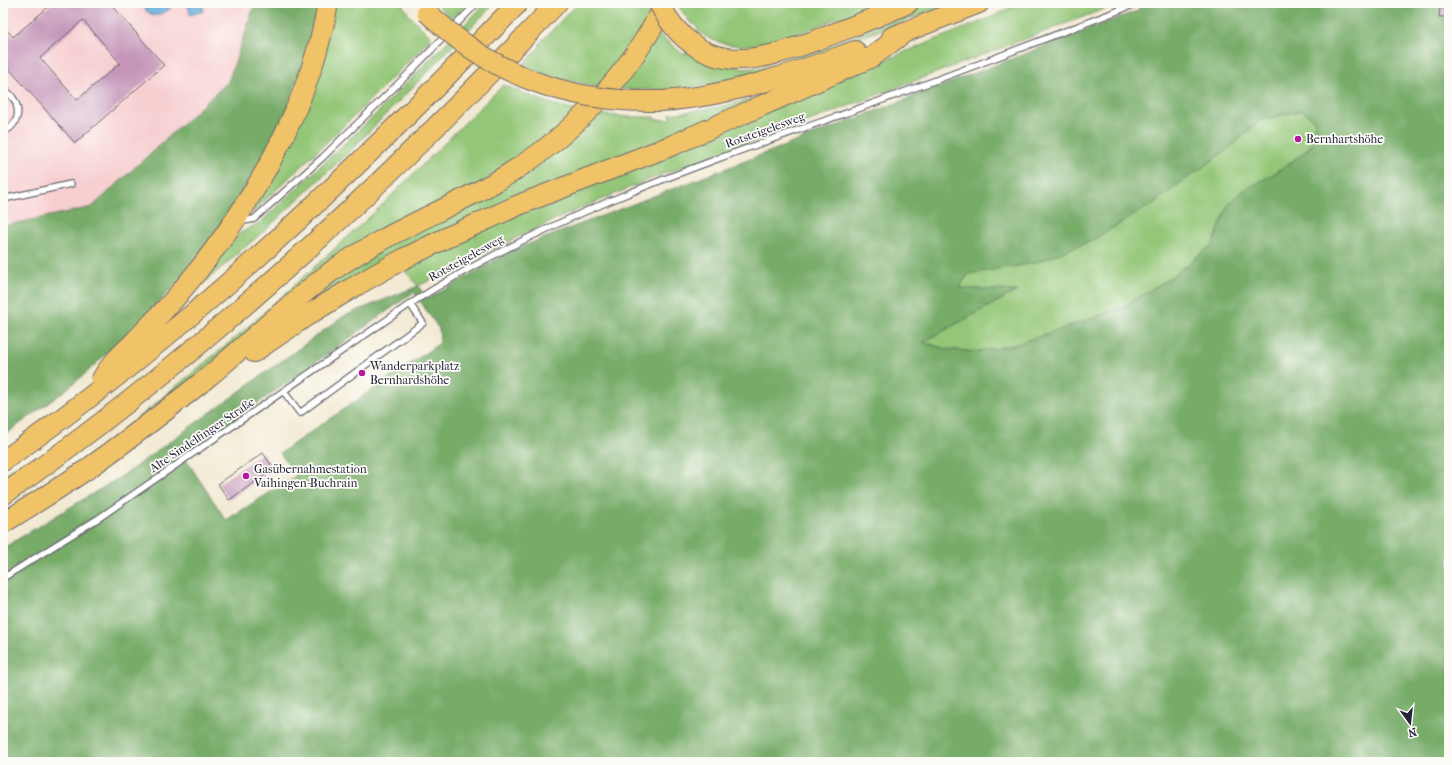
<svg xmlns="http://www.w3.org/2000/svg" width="1452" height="765" font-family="'IM FELL French Canon',serif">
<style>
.built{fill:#f7cfd1}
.green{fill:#93c677;stroke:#5a7459}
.forest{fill:#76ab68;stroke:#4c6652;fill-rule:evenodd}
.water{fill:#64aada;stroke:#43668a}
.building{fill:#c596b9;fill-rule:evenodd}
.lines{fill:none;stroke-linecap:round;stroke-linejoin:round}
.service-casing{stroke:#6b6870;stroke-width:8}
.motorway-casing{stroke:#6b6870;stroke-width:22}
.service{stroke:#fff;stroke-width:5.5}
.motorway{stroke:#f0c369;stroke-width:20}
.motorway-bridge-casing{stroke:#6b6870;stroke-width:22;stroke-linecap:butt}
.motorway-bridge{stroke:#f0c369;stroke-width:20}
.poi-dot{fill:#b5179e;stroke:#fdfcf7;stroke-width:1.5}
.labels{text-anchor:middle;stroke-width:3.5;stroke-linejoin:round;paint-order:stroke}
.street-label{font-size:12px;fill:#22223b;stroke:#fdfcf7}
.poi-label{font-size:12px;fill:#22223b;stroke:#fdfcf7;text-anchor:start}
</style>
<rect width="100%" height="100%" fill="#fdfcf7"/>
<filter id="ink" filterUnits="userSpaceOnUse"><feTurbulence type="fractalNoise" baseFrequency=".025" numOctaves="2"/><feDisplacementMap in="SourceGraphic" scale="8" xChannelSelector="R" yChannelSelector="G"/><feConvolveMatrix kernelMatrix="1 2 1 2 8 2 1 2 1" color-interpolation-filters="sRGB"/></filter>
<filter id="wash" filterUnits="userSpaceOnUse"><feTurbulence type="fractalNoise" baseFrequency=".012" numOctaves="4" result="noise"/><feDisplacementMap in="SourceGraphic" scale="16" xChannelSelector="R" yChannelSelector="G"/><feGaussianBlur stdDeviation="0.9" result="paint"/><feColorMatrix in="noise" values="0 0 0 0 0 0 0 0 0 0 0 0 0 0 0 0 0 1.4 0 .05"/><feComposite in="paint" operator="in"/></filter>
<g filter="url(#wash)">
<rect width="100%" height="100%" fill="#f2e9d2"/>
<!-- built -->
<polygon class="built" points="3,3 142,3 146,11 163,13 170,9 171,3 188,3 190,15 204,11 202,3 255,3 228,82 92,207 3,226"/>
<!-- green -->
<g class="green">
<polygon points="333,3 400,3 408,12 407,13 432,38 354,116 252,213"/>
<polygon points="435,3 468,3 452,19"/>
<polygon points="486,3 495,3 352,149 264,231 191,294 229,239 261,222 376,114"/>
<polygon points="579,3 648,3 652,14 626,54 597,87 556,78 523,65 540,46 539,44 570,11 571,11"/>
<path d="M 676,3 L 881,3 L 839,20 L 838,18 C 797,34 737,64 697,30 L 698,28 L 689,21 Z"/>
<polygon points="926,3 952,3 798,61 715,84 668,91 668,90 619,89 658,34 684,55 687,51 744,69 768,66 785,61 897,19"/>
<polygon points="1019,3 1120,3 777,133 655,177 549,222 418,286 404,270 480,231 860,70 992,17"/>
<polygon points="503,85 549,103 579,111 545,141 233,347 124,431 123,430 241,333 309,272 376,211"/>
<polygon points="759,97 308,307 304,304 348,270 597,114 629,117 655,117 655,120 671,119 670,114 721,107"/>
<polygon points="1302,110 1315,121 1316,139 1305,152 1228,205 1213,244 1177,273 1122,308 1014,345 974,352 946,349 923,342 1016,291 958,288 969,274 1153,204 1183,181 1227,150 1261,120"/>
<polygon points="17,465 22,471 3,484 3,475"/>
</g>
<!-- forest -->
<g class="forest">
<polygon points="255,3 322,3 318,23 278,133 201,259 136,326 86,373 62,393 3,436 3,226 92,207 228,82"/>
<path d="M 1137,3 L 1449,3 L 1449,762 L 3,762 L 3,548 L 125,474 L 344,316 L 418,286 L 428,299 L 513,250 L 1139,10 ZM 1302,110 L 1315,121 L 1316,139 L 1305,152 L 1282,169 L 1243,191 L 1228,205 L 1213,244 L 1177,273 L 1122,308 L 1014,345 L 974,352 L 946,349 L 923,342 L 1017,291 L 959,288 L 968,274 L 1035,263 L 1091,241 L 1153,204 L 1183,181 L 1227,150 L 1261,120 ZM 414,292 L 439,329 L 440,343 L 280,453 L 296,476 L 226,520 L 183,455 L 281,387 Z"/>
</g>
<!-- water -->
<g class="water">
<polygon points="142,3 171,3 170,9 163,13 154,16 146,11"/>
<polygon points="188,3 202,3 204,11 190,15"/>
</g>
<g id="blocks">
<!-- building -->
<g class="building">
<path d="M 53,3 L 110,3 L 164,65 L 75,143 L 3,62 L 3,46 L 7,43 L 3,39 L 3,26 L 13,37 ZM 83,20 L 120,63 L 77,100 L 40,58 Z"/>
<polygon points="1440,8 1446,9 1446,17 1439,17"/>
<polygon points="263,453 274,469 229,500 218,484"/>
</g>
</g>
</g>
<g filter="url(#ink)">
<use href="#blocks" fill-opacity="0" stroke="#6b6870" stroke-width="1"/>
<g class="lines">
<!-- service casing -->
<g class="service-casing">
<g id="service">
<path d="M 3,89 C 21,99 24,123 3,132"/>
<polyline points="3,199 71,184"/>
<polyline points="239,222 254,219 322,158 405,77 477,3"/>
<polyline points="284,392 300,413 423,323 410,304"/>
<path d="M 3,578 L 99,518 L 410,304 C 543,218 693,167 841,115 C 941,79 1040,41 1138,3"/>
</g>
</g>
<!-- motorway casing -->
<g class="motorway-casing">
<g id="motorway">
<polyline points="892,37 979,3"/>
<path d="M 691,43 C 732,75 783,52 825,37 C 853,26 881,16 908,3"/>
<path d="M 660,101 C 728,97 792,74 855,51"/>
<polyline points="254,352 308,315 352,288 403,259 452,235 521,204 673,145 872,57 905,32"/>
<path d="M 102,379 C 110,364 122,354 134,342 C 148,327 163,312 177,296 C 247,215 310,109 328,3"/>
<path d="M 3,461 C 192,329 359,168 518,3"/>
<path d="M 3,495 C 206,353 387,182 557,3"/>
<path d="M 3,523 C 31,506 59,488 86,470 C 126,442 164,412 202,382 C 246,346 286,305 332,271 C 378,238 429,217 479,191 C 561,148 623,85 666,3"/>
</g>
</g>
<!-- service -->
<use href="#service" class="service"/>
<!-- motorway -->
<use href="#motorway" class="motorway"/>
<!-- motorway-bridge casing -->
<g class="motorway-bridge-casing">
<g id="motorway-bridge">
<path d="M 659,3 C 667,19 676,32 691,43"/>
<path d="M 427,12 C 493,76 568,103 660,101"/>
</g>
</g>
<!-- motorway-bridge -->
<use href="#motorway-bridge" class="motorway-bridge"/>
</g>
</g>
<!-- markers -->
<g class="poi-dot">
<circle cx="1298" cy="139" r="4"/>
<circle cx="362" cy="373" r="4"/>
<circle cx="246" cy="476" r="4"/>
</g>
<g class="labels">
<!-- street labels -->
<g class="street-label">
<text transform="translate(765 130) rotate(-20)" y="4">Rotsteigelesweg</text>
<text transform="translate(466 258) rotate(-29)" y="4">Rotsteigelesweg</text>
<text transform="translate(202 435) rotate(-34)" y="4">Alte Sindelfinger Straße</text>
</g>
<!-- poi labels -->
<g class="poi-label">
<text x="1306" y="143">Bernhartshöhe</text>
<text x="370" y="370">Wanderparkplatz<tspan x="370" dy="14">Bernhardshöhe</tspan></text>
<text x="254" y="473">Gasübernahmestation<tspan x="254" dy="14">Vaihingen-Buchrain</tspan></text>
</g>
</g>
<!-- margin -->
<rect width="1452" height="765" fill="none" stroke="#fdfcf7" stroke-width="16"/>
<!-- north arrow -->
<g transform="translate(1410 723) rotate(165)" stroke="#fdfcf7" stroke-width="3" paint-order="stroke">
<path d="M0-3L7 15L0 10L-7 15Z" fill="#22223b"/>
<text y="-6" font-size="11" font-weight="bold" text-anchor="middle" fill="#22223b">N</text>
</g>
</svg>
